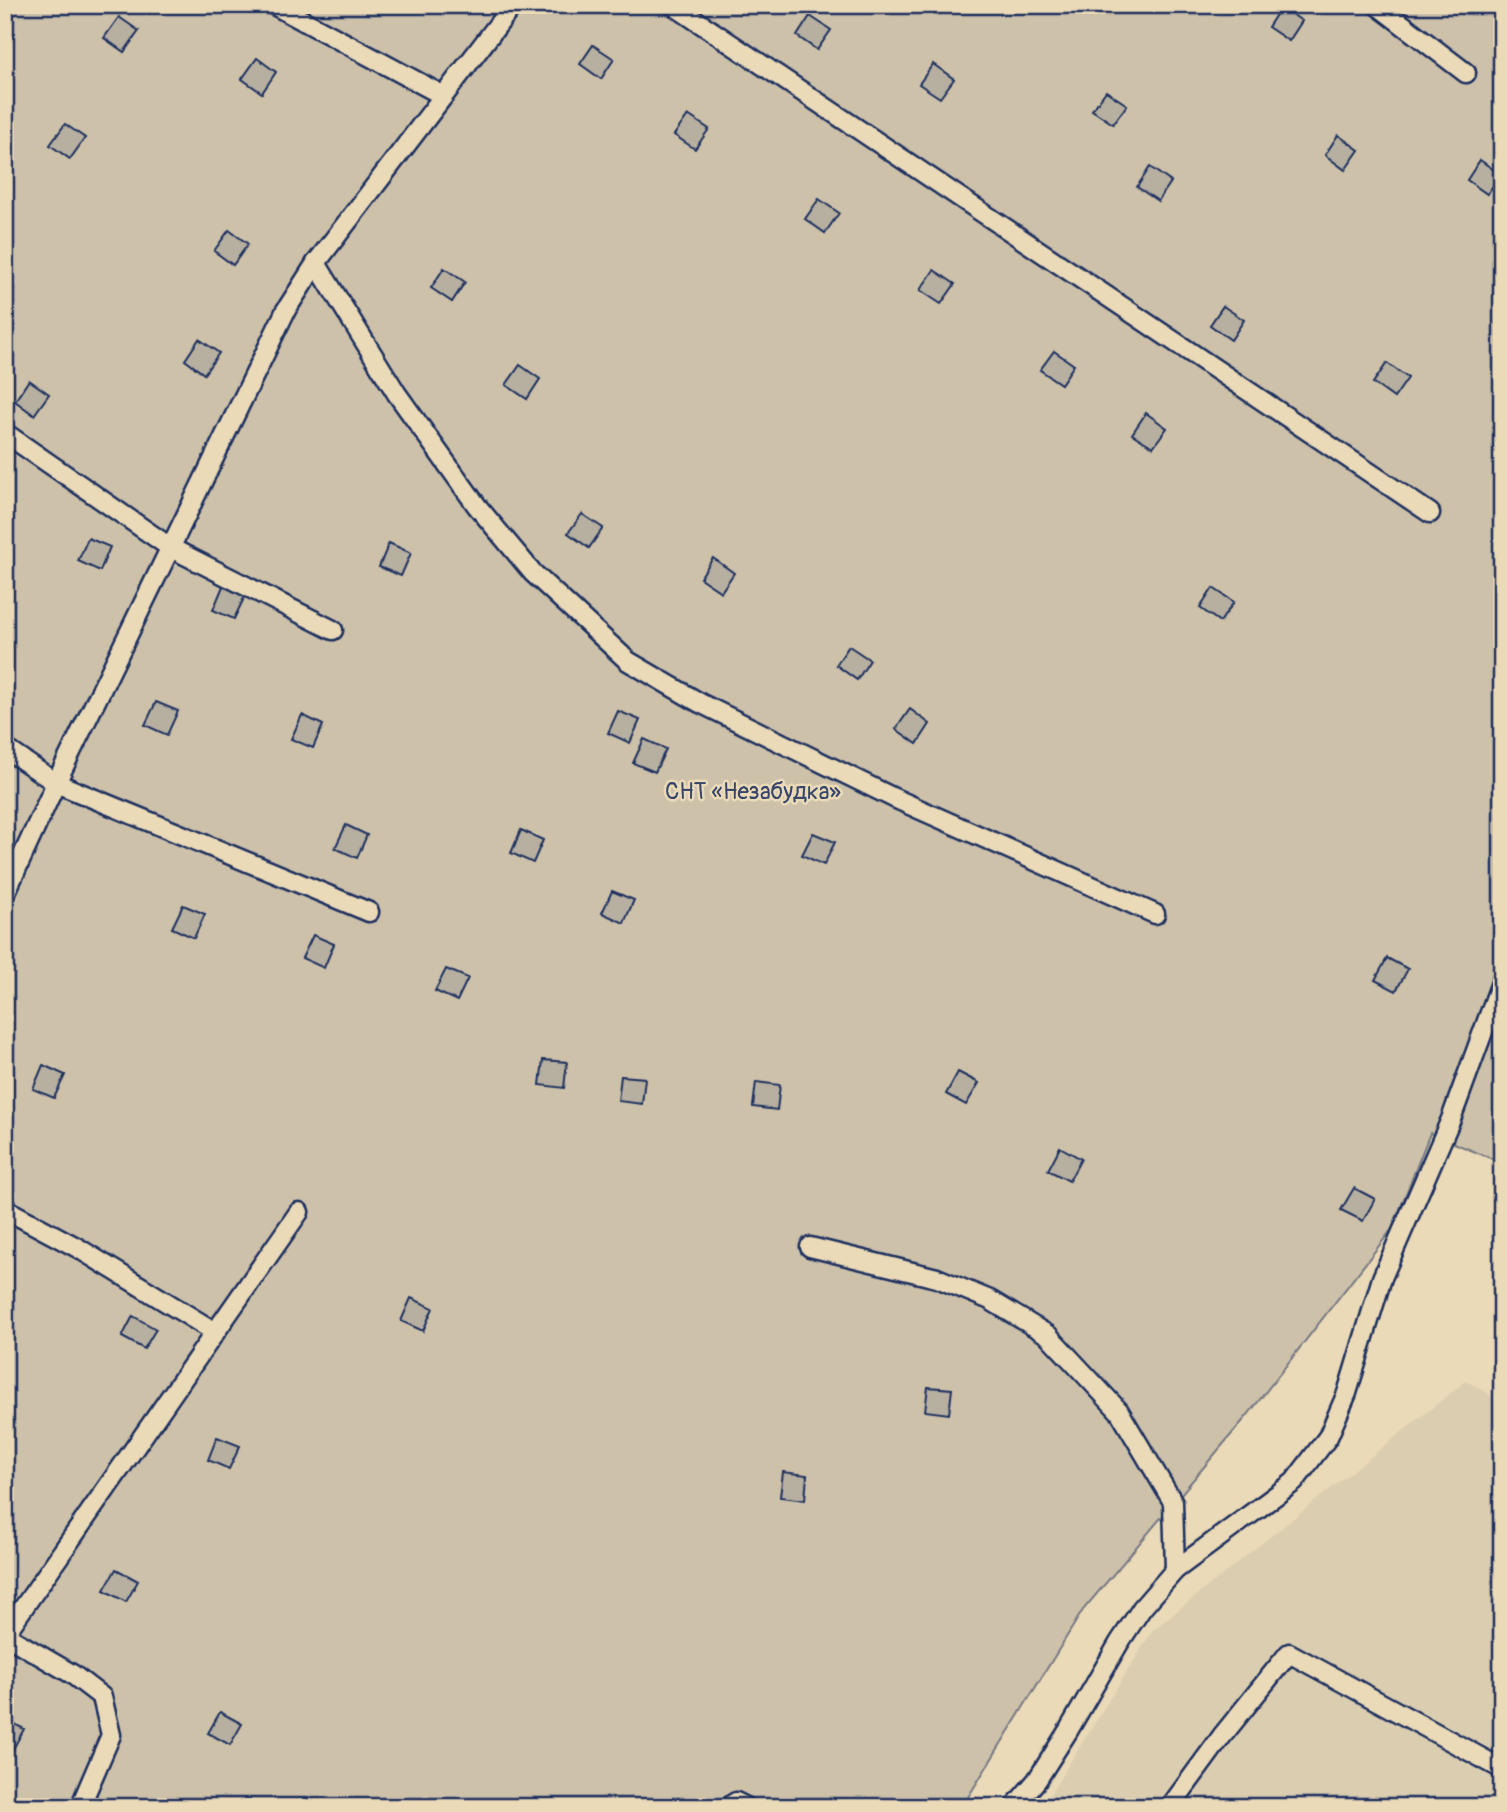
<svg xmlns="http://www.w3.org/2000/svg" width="1507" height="1812" font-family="Pangolin,sans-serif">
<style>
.built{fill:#dbcdb0}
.green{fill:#cdc1aa;stroke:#747884;stroke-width:2}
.building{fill:#b7b0a1;stroke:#1b2f5e;stroke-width:2}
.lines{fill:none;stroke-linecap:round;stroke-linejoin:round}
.service-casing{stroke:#1b2f5e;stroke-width:23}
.service{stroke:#ebdab7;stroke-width:18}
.labels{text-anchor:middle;stroke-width:5;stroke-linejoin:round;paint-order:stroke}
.park-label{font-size:23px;fill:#364569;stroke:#ebdab7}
</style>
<rect width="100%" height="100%" fill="#ebdab7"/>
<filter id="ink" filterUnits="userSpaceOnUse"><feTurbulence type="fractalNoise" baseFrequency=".0143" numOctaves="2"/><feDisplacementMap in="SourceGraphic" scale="14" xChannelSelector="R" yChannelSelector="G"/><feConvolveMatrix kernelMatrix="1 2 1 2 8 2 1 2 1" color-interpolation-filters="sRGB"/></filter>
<g filter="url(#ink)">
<!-- built -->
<polygon class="built" points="1466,1381 1486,1392 1502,1406 1502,1807 1042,1807 1153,1630"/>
<!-- green -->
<polygon class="green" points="5,5 1502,5 1502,1163 1430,1133 1392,1229 1247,1416 1083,1610 962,1807 5,1807"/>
<!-- building -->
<g class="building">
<polygon points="1281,7 1302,21 1289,41 1268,27"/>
<polygon points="810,16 831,30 817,50 797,36"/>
<polygon points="119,17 139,31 124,52 104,38"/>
<polygon points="593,45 614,59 601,79 580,64"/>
<polygon points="257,58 276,72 262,93 242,79"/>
<polygon points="933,64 954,79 940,98 919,84"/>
<polygon points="1106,91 1127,105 1113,124 1092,110"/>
<polygon points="688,115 709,129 695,149 674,135"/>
<polygon points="65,124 85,138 70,159 50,145"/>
<polygon points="1338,135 1359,150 1345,170 1325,155"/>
<polygon points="1480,160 1501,175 1487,194 1467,180"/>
<polygon points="1150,167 1171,182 1158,201 1137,187"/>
<polygon points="819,199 839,213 825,233 805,219"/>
<polygon points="229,230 248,244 233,265 214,251"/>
<polygon points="444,268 465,282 452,302 431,288"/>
<polygon points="934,270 955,284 941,304 920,290"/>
<polygon points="1223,306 1244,320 1231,340 1210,325"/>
<polygon points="199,339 219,353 204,374 185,360"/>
<polygon points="1054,351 1074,365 1061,384 1040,370"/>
<polygon points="1387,363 1408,378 1394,398 1373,383"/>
<polygon points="520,365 540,379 527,399 506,385"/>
<polygon points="29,380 49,394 34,415 15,401"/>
<polygon points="1146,413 1167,428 1153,447 1132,434"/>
<polygon points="582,514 603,528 589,548 568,533"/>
<polygon points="88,538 110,547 100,571 78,561"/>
<polygon points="389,543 411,553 401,576 379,567"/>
<polygon points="713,558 734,573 721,592 700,578"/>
<polygon points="223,586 245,596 234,619 213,610"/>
<polygon points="1213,588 1234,602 1220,622 1200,608"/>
<polygon points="849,646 870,660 857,680 836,665"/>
<polygon points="156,702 178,711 167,735 145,725"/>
<polygon points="910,709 930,724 917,744 896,729"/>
<polygon points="618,711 640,720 630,743 608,733"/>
<polygon points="302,715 323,725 313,748 291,739"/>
<polygon points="644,739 666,749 655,772 633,763"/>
<polygon points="346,825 367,835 357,858 335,848"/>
<polygon points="521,830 543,840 533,863 511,853"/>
<polygon points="813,833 835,842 824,865 802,855"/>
<polygon points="612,891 634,900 624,923 602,913"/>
<polygon points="183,905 205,914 194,938 172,928"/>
<polygon points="313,935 334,944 324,968 302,958"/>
<polygon points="1387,958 1408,969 1396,991 1375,980"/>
<polygon points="446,969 468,978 457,1001 435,991"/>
<polygon points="543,1060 567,1062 564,1088 540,1085"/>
<polygon points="43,1065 65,1075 54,1098 33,1089"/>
<polygon points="958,1072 979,1083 966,1105 946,1094"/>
<polygon points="621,1076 645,1078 642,1104 618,1101"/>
<polygon points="756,1082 780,1085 777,1110 753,1107"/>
<polygon points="1060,1147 1081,1159 1069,1181 1048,1170"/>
<polygon points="1354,1188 1375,1199 1363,1221 1341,1210"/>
<polygon points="411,1298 433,1308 423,1331 401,1321"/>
<polygon points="133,1316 156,1329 144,1349 122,1337"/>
<polygon points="928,1387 952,1389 949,1414 925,1411"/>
<polygon points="217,1437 240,1446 229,1469 208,1460"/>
<polygon points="783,1472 807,1475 805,1500 780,1497"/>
<polygon points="116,1569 138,1581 126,1602 104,1590"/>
<polygon points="220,1712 242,1724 230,1745 208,1733"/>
<polygon points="5,1719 24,1729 12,1751 5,1747"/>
</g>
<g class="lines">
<!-- service casing -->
<g class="service-casing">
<g id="service">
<polyline points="274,5 442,95"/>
<polyline points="673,5 1430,513"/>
<polyline points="1377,5 1466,73"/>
<polyline points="316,263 397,394 477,506 533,573 628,661 700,703 894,798 1155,914"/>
<polyline points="5,433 171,548 333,630"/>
<polyline points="5,748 56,783 369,912"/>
<polyline points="5,894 56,783 286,310 316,263 513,5"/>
<polyline points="5,1209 78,1248 215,1332"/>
<polyline points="810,1247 937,1278 990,1300 1048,1335 1119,1411 1173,1502 1175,1570"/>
<polyline points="5,1634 299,1212"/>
<polyline points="5,1635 72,1674 102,1697 111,1735 80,1807"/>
<polyline points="728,1807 736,1802 746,1807"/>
<polyline points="1014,1807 1037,1780 1068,1731 1119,1643 1142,1608 1175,1570 1294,1482 1328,1437 1347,1393 1382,1278 1451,1119 1502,980"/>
<polyline points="1170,1807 1222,1736 1289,1653 1502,1769"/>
</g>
</g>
<!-- service -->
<use href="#service" class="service"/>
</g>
</g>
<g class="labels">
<!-- park labels -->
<g class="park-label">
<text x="753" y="799">СНТ «Незабудка»</text>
</g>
</g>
<!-- margin -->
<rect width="1507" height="1812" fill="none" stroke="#ebdab7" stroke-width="28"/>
<rect x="14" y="14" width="1479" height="1784" fill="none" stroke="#1b2f5e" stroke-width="2.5" filter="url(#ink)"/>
</svg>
